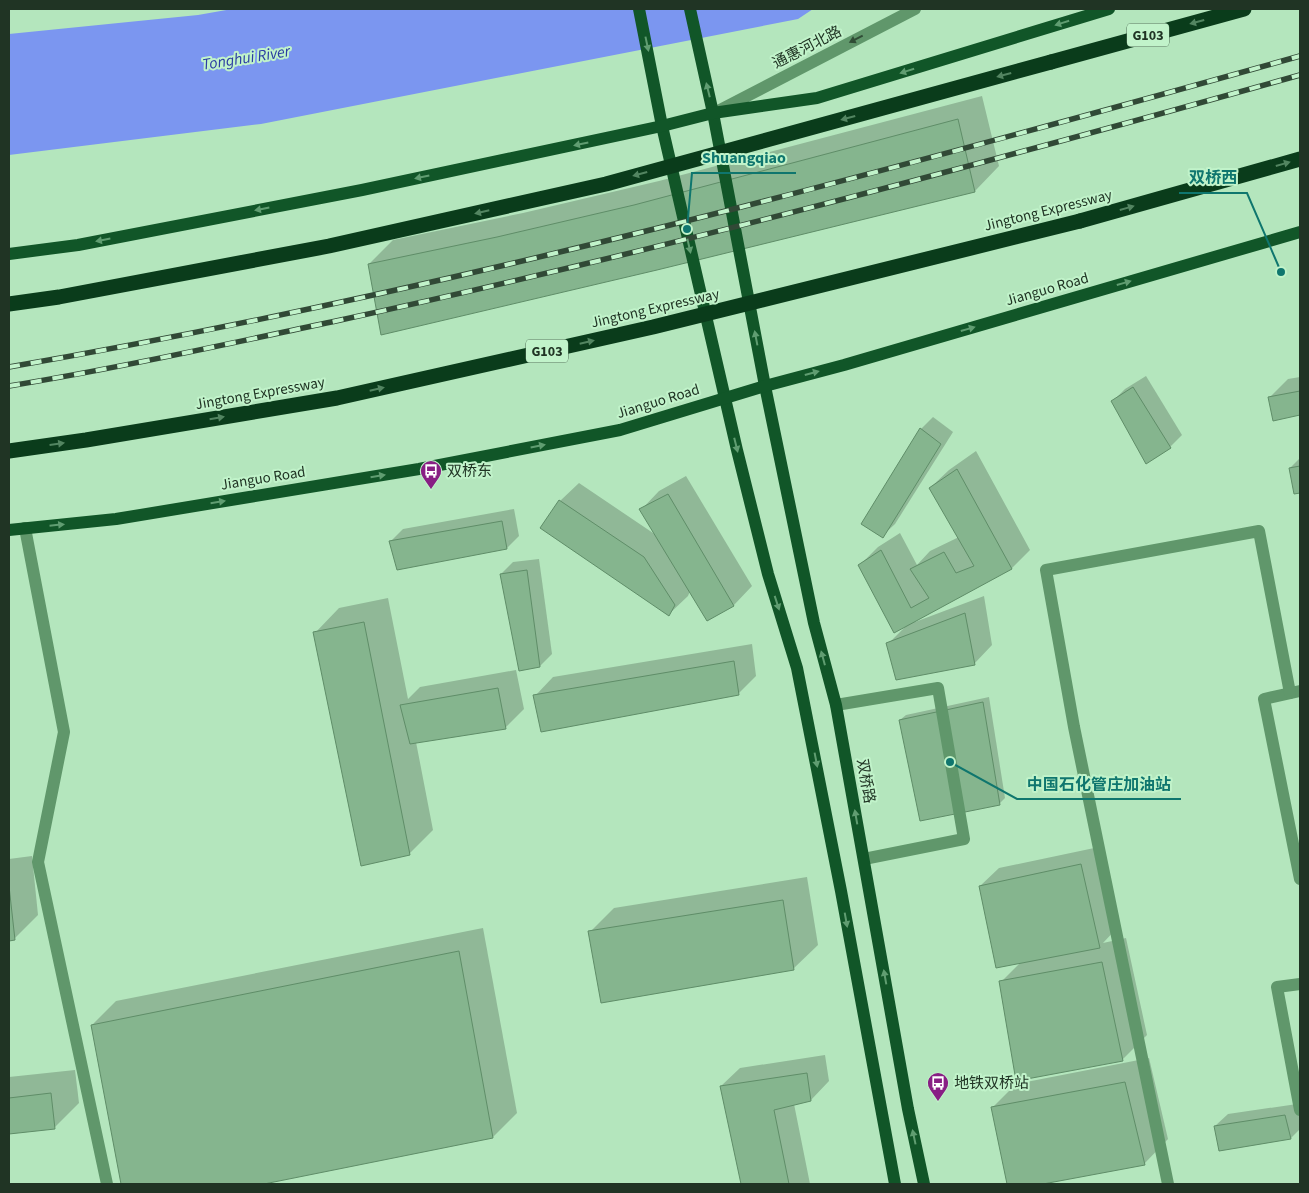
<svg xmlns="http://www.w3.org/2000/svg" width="1309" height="1193" font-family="'Source Sans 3','Noto Sans SC',sans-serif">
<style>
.water{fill:#7b96f0}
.shadow{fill:#0003}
.building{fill:#85b58e;stroke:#5f8d68}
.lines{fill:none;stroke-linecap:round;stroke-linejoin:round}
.minor{stroke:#60976b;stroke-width:12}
.major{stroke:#115628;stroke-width:12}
.highway{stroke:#0a3c1b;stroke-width:15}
.rail-casing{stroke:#314936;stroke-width:5.5}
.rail{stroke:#c1f3ca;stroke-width:4;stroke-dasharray:11;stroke-linecap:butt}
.highway-bridge{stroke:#0a3c1b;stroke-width:15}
.oneway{fill:#538561}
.oneway2{fill:#609d71}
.oneway3{fill:#304d36}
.labels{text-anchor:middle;stroke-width:4;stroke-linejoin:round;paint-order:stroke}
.shield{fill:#c1f3ca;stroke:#506d56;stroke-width:1}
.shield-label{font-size:14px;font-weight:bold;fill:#203424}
.street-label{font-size:15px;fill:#203424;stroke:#c1f3ca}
.poi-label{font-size:15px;fill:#203424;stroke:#c1f3ca;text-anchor:start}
.water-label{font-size:16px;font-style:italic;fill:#2b3da3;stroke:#c1f3ca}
.leader{fill:none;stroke:#0f766e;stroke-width:2}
.callout-dot{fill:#0f766e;stroke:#c1f3ca;stroke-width:2}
.callout-label{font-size:16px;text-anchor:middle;font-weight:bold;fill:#0f766e;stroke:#c1f3ca;stroke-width:4;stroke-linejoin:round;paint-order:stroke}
</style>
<rect width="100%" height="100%" fill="#b4e6bd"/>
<!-- water -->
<polygon class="water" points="232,9 813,9 798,19 261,124 9,155 9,34 198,15"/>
<!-- shadow -->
<g class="shadow">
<polygon points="982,96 999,166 975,191 369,264 393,240 523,213 659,181"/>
<polygon points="1146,376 1182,435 1170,447 1113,401 1125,389"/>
<polygon points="1300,377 1300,414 1274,419 1269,398 1288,379"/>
<polygon points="933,417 953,432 895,524 882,536 921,429"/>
<polygon points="976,451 1030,550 1012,568 914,621 915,622 984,596 992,645 974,664 888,644 906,626 860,565 878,547 900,533 917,565 930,551 959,537 930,488 949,470"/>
<polygon points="1300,458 1300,491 1295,492 1290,468"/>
<polygon points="686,476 752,586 734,605 707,619 690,591 688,596 669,614 560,501 579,483 656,535 641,510 659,491"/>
<polygon points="514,509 519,536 507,548 398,569 391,541 403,529"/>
<polygon points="539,559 552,654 540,666 501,574 513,562"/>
<polygon points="388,598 408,699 420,687 516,670 524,709 505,728 416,742 433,830 409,854 315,633 339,608"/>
<polygon points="752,644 756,676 738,694 535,696 553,677"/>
<polygon points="989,697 1005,798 999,804 900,720 906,715"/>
<polygon points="1099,847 1117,928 1103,943 1126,938 1147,1035 1122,1060 1001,982 1021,962 980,886 999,868"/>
<polygon points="32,856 38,915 14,939 9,940 9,859"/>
<polygon points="807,877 818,945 793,969 590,932 614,908"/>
<polygon points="483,928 517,1113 493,1137 258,1184 123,1184 92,1025 116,1001"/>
<polygon points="825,1055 829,1081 811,1100 794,1104 810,1184 742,1184 721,1086 740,1068"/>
<polygon points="1149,1058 1168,1139 1144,1164 1037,1184 1008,1184 992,1108 1016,1084"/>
<polygon points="75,1070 79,1103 55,1127 9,1133 9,1077"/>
<polygon points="1297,1104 1300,1115 1300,1129 1291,1138 1220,1149 1215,1126 1228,1114"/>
</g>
<!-- building -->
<g class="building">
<polygon points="958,119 975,192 657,270 381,335 368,264 497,237 634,205"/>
<polygon points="1133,387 1171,448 1146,464 1111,401"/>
<polygon points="1300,391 1300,415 1273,421 1268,397"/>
<polygon points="920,428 941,444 883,538 861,524"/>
<polygon points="1300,466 1300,493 1294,494 1289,468"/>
<polygon points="957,469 1012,569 894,633 858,565 881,550 911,608 929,598 910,569 944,552 956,573 974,566 929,488"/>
<polygon points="668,494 734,606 707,621 639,509"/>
<polygon points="559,500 644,557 675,605 669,616 540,528"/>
<polygon points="502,521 507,549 397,570 389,541"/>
<polygon points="527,570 540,667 519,671 500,574"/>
<polygon points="965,613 975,665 896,680 886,643"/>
<polygon points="364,622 410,855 361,866 313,632"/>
<polygon points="734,661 739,695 541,732 533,695"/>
<polygon points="498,688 506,729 410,744 400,705"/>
<polygon points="983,702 1000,805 920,821 899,720"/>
<polygon points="1081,864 1100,948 996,968 979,886"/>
<polygon points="9,886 15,940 9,941"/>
<polygon points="783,900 794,970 601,1003 588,931"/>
<polygon points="459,951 493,1138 264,1184 121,1184 91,1025"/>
<polygon points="1102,962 1123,1061 1016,1081 999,981"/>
<polygon points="807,1073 811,1101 774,1110 789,1184 741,1184 720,1086"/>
<polygon points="1125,1082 1145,1165 1043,1184 1007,1184 991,1107"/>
<polygon points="51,1093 55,1129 9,1134 9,1098"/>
<polygon points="1285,1115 1291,1139 1219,1151 1214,1126"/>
</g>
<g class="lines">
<!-- minor -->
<g class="minor">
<polyline points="718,111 915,9"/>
<polyline points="25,528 64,732 38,862 107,1184"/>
<polyline points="1300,691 1264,699 1300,879"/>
<polyline points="836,705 938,688 964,839 864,859"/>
<polyline points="1300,984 1277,987 1300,1110"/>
<polyline points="1168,1184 1074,727 1046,570 1259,531 1290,693"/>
</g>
<!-- major -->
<g class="major">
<polyline points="639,9 662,126 737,450 768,574 797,668 841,891 895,1184"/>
<polyline points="690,9 713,113 765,386 814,623 836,705 908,1109 924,1184"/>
<polyline points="9,254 78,245 362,190 662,126 713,113 817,98 1109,9"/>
<polyline points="9,530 116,519 419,469 620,430 765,386 844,365 1300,232"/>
</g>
<!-- highway -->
<g class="highway">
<polyline points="1051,62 1244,9"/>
<polyline points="1080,221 1300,159"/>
</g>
<!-- rail casing -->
<g class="rail-casing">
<g id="rail">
<path d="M 9,367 C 445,292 874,175 1300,56"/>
<path d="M 9,386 C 119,368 227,344 336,321 C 660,251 981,164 1300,75"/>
</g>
</g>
<!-- rail -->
<use href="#rail" class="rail"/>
<!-- highway-bridge -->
<g class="highway-bridge">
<polyline points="9,304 59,297 329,246 606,184 1051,62"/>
<polyline points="9,451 86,440 337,398 653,327 1080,221"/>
</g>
</g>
<!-- one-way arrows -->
<defs><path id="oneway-solid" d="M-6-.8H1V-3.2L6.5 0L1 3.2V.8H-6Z" transform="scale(1.25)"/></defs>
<g class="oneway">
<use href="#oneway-solid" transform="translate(1197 22) rotate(165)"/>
<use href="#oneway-solid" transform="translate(1004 75) rotate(165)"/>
<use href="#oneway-solid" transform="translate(848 118) rotate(165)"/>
<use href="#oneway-solid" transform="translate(1283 164) rotate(-16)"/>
<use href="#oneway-solid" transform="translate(640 174) rotate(165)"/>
<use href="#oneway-solid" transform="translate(1127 208) rotate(-16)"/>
<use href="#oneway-solid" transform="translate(482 212) rotate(167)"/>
<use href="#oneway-solid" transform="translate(587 342) rotate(-13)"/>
<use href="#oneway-solid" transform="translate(377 389) rotate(-13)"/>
<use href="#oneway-solid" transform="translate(217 418) rotate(-10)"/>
<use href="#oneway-solid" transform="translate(57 444) rotate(-8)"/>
</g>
<g class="oneway2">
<use href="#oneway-solid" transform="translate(1062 23) rotate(163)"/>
<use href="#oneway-solid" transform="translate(647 44) rotate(78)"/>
<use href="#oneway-solid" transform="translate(907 71) rotate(163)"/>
<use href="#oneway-solid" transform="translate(708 90) rotate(-104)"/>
<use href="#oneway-solid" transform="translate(581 144) rotate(168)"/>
<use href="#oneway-solid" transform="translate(422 177) rotate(168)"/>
<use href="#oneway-solid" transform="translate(262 209) rotate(169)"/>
<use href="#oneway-solid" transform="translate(103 240) rotate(169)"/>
<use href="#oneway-solid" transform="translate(689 246) rotate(77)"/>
<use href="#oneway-solid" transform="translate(1124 283) rotate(-16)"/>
<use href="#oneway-solid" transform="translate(968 329) rotate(-16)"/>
<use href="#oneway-solid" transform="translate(756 338) rotate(-101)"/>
<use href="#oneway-solid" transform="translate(812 373) rotate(-15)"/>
<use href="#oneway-solid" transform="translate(736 445) rotate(76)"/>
<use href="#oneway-solid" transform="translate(538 446) rotate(-11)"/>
<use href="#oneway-solid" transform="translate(378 476) rotate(-9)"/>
<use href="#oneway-solid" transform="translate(218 502) rotate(-9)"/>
<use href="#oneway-solid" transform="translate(57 525) rotate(-6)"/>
<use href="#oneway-solid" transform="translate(777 603) rotate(72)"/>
<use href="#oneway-solid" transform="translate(823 658) rotate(-105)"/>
<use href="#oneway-solid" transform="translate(816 760) rotate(79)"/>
<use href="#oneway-solid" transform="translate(856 817) rotate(-100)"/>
<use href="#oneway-solid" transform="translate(846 920) rotate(80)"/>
<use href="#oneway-solid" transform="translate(885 977) rotate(-100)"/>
<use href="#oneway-solid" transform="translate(914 1137) rotate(-102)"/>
</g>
<use class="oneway3" href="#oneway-solid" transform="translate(856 39) rotate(153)"/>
<!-- icons -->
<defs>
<g id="bus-pin" transform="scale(1.125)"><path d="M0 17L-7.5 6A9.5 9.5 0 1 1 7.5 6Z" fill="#881e84" stroke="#c1f3ca"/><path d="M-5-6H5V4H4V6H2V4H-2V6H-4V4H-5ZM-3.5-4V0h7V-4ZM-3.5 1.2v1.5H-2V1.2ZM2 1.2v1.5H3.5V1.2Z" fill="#fff"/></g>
</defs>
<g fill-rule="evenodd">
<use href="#bus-pin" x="431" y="471"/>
<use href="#bus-pin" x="938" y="1083"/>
</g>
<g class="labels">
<!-- shield labels -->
<g class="shield">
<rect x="1127" y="23.5" width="42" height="23" rx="4"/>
<rect x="526" y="339.5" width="42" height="23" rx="4"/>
</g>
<g class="shield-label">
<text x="1148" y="40">G103</text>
<text x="547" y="356">G103</text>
</g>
<!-- street labels -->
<g class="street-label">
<text transform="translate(807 47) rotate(-27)" y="5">通惠河北路</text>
<text transform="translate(1048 210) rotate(-14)" y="5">Jingtong Expressway</text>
<text transform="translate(1047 289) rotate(-16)" y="5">Jianguo Road</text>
<text transform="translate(655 308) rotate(-13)" y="5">Jingtong Expressway</text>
<text transform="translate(260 393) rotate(-10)" y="5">Jingtong Expressway</text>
<text transform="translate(658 401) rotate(-17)" y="5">Jianguo Road</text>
<text transform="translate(263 478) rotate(-9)" y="5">Jianguo Road</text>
<text transform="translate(866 781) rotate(80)" y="5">双桥路</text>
</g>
<!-- poi labels -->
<g class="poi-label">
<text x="447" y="476">双桥东</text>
<text x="954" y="1088">地铁双桥站</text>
</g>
<!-- water labels -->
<g class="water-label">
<text transform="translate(246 57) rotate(-9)" y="6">Tonghui River</text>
</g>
</g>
<!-- callouts -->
<path class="leader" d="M687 229L692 173H796M1281 272L1247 193H1179M950 762L1017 799H1181"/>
<g class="callout-dot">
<circle cx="687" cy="229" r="5"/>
<circle cx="1281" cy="272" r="5"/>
<circle cx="950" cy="762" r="5"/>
</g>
<g class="callout-label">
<text x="744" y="163">Shuangqiao</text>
<text x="1213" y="183">双桥西</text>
<text x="1099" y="790">中国石化管庄加油站</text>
</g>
<!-- border -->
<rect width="1309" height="1193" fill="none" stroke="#203424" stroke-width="20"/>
</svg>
